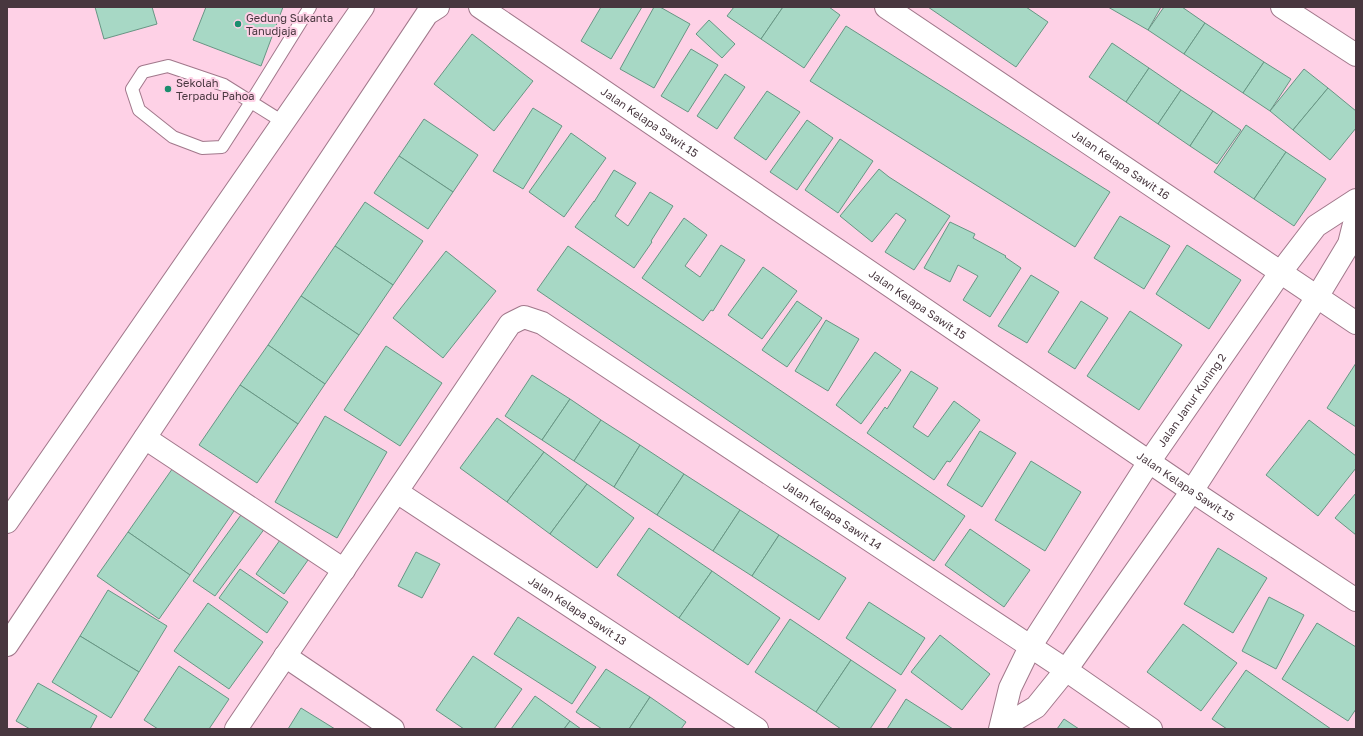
<svg xmlns="http://www.w3.org/2000/svg" width="1363" height="736" font-family="'Golos Text',sans-serif">
<style>
.building{fill:#a7d8c5;stroke:#679684}
.lines{fill:none;stroke-linecap:round;stroke-linejoin:round}
.service-casing{stroke:#a1788b;stroke-width:14}
.minor-casing{stroke:#a1788b;stroke-width:24}
.service{stroke:#fff;stroke-width:12}
.minor{stroke:#fff;stroke-width:22}
.poi-dot{fill:#1b8d6e;stroke:#fed1e6;stroke-width:1.5}
.labels{text-anchor:middle;stroke-width:4;stroke-linejoin:round;paint-order:stroke}
.poi-label{font-size:11px;fill:#48373f;stroke:#fed1e6;text-anchor:start}
.street-label{font-size:11px;fill:#48373f;stroke:#fed1e6}
</style>
<rect width="100%" height="100%" fill="#fed1e6"/>
<!-- building -->
<g class="building">
<polygon points="95,7 152,7 157,24 104,39"/>
<polygon points="206,7 283,7 261,66 193,40"/>
<polygon points="601,7 642,7 611,59 581,41"/>
<polygon points="654,7 660,7 690,24 654,88 620,69"/>
<polygon points="734,7 783,7 761,39 727,16"/>
<polygon points="783,7 829,7 840,15 804,68 761,39"/>
<polygon points="928,7 1026,7 1048,22 1016,67"/>
<polygon points="1108,7 1161,7 1148,30"/>
<polygon points="1164,7 1182,7 1205,23 1184,54 1148,30"/>
<polygon points="709,20 735,44 722,58 696,34"/>
<polygon points="1205,23 1264,62 1243,93 1184,54"/>
<polygon points="846,26 1110,192 1075,247 810,81"/>
<polygon points="472,34 533,81 494,131 434,84"/>
<polygon points="1112,43 1149,68 1126,102 1089,77"/>
<polygon points="691,49 718,65 688,112 661,96"/>
<polygon points="1264,62 1291,79 1270,111 1243,93"/>
<polygon points="1149,68 1181,90 1158,124 1126,102"/>
<polygon points="1304,69 1328,88 1293,130 1270,111"/>
<polygon points="725,74 745,87 717,129 697,116"/>
<polygon points="1328,88 1356,111 1356,128 1330,160 1293,130"/>
<polygon points="1181,90 1213,111 1190,146 1158,124"/>
<polygon points="767,91 800,112 766,160 734,138"/>
<polygon points="533,108 562,126 523,189 493,171"/>
<polygon points="1213,111 1241,130 1217,164 1190,146"/>
<polygon points="424,119 478,155 453,192 399,156"/>
<polygon points="807,120 833,138 797,190 770,172"/>
<polygon points="1246,125 1286,152 1254,199 1214,172"/>
<polygon points="571,133 606,158 564,217 529,192"/>
<polygon points="840,139 873,161 838,213 805,190"/>
<polygon points="1286,152 1326,179 1294,226 1254,199"/>
<polygon points="399,156 453,192 428,229 374,193"/>
<polygon points="879,169 889,177 950,216 914,270 885,252 906,220 896,213 872,242 840,216"/>
<polygon points="614,170 636,183 615,216 628,226 650,192 673,206 651,241 652,242 634,268 575,227 594,201 594,202"/>
<polygon points="365,202 423,241 393,285 335,246"/>
<polygon points="1120,216 1170,246 1144,289 1094,258"/>
<polygon points="684,218 707,235 685,266 700,277 721,245 745,260 713,311 711,310 703,321 642,278"/>
<polygon points="950,222 975,234 973,238 1006,256 1005,257 1021,268 990,317 963,300 978,276 958,265 950,282 924,268"/>
<polygon points="1187,245 1241,280 1209,329 1156,294"/>
<polygon points="335,246 393,285 359,335 301,296"/>
<polygon points="568,246 965,516 934,561 537,290"/>
<polygon points="446,251 496,291 443,358 393,318"/>
<polygon points="763,267 797,291 762,339 728,315"/>
<polygon points="1031,275 1059,292 1027,343 998,326"/>
<polygon points="301,296 359,335 325,384 268,345"/>
<polygon points="797,301 822,318 787,367 762,350"/>
<polygon points="1081,301 1108,318 1075,369 1048,352"/>
<polygon points="1130,311 1182,345 1139,410 1087,376"/>
<polygon points="826,320 859,339 828,391 795,371"/>
<polygon points="268,345 325,384 298,424 240,385"/>
<polygon points="386,346 442,383 400,446 344,410"/>
<polygon points="875,352 901,370 861,424 836,405"/>
<polygon points="1356,363 1356,427 1327,408"/>
<polygon points="911,371 938,388 913,427 928,437 954,401 980,420 950,462 947,461 934,480 867,433 885,407 887,409"/>
<polygon points="532,375 570,399 542,440 505,416"/>
<polygon points="240,385 298,424 257,483 199,445"/>
<polygon points="570,399 601,420 574,461 542,440"/>
<polygon points="325,416 387,452 337,538 275,502"/>
<polygon points="497,418 544,452 507,502 460,468"/>
<polygon points="601,420 640,445 614,487 574,461"/>
<polygon points="1309,420 1356,456 1356,468 1318,516 1266,475"/>
<polygon points="980,431 1016,453 982,507 947,485"/>
<polygon points="640,445 684,474 657,515 614,487"/>
<polygon points="544,452 587,484 550,534 507,502"/>
<polygon points="1031,461 1081,492 1045,551 995,520"/>
<polygon points="175,465 236,508 190,575 128,532"/>
<polygon points="684,474 740,510 713,551 657,515"/>
<polygon points="587,484 634,518 597,568 550,534"/>
<polygon points="1356,493 1356,535 1335,518"/>
<polygon points="246,508 268,524 215,596 193,581"/>
<polygon points="740,510 779,535 752,576 713,551"/>
<polygon points="649,528 712,571 679,618 617,575"/>
<polygon points="970,529 1030,570 1004,607 945,565"/>
<polygon points="128,532 190,575 159,619 97,576"/>
<polygon points="779,535 846,578 819,620 752,576"/>
<polygon points="280,540 308,560 284,594 256,574"/>
<polygon points="1218,548 1267,578 1233,633 1184,604"/>
<polygon points="416,552 440,564 422,598 398,586"/>
<polygon points="240,569 288,602 267,633 219,598"/>
<polygon points="712,571 780,618 748,665 679,618"/>
<polygon points="108,590 167,626 139,672 80,636"/>
<polygon points="1269,597 1304,615 1276,669 1242,651"/>
<polygon points="869,602 925,638 901,675 846,638"/>
<polygon points="208,603 263,642 229,689 174,651"/>
<polygon points="518,617 596,667 572,704 494,654"/>
<polygon points="790,619 851,660 816,712 755,672"/>
<polygon points="1317,623 1356,647 1356,709 1348,721 1282,679"/>
<polygon points="1183,624 1237,663 1201,711 1147,672"/>
<polygon points="940,635 990,674 962,710 911,672"/>
<polygon points="80,636 139,672 111,718 52,682"/>
<polygon points="473,656 522,689 494,729 464,729 436,710"/>
<polygon points="851,660 896,690 870,729 841,729 816,712"/>
<polygon points="179,666 229,699 209,729 158,729 144,720"/>
<polygon points="606,669 650,697 629,729 602,729 576,712"/>
<polygon points="1246,670 1331,729 1227,729 1212,719"/>
<polygon points="38,683 97,716 90,729 30,729 16,721"/>
<polygon points="535,696 570,721 564,729 511,729"/>
<polygon points="650,697 686,722 681,729 629,729"/>
<polygon points="906,699 953,729 887,729"/>
<polygon points="301,708 335,729 288,729"/>
<polygon points="1064,719 1079,729 1057,729"/>
<polygon points="570,721 581,729 564,729"/>
</g>
<g class="lines">
<!-- service casing -->
<g class="service-casing">
<polyline id="service" points="283,122 224,85 168,66 143,72 132,89 139,110 173,137 202,148 222,147 251,102 310,7"/>
</g>
<!-- minor casing -->
<g class="minor-casing">
<g id="minor">
<path id="s1" d="M 480,7 L 1192,491 L 1356,600"/>
<path id="s2" d="M 886,7 L 1356,323"/>
<polyline points="1282,7 1356,55"/>
<polyline points="145,438 344,570"/>
<path id="s3" d="M 397,492 L 757,729"/>
<polyline points="7,522 363,7"/>
<polyline points="7,645 427,14 438,7"/>
<polyline points="285,656 393,729"/>
<polyline points="1001,728 1036,707 1066,670 1192,491 1317,297 1349,244 1356,216"/>
<path id="s4" d="M 236,729 L 510,324 L 524,317 L 542,323 L 1066,670 L 1151,729"/>
<path id="s5" d="M 1000,729 L 1010,688 L 1030,647 L 1149,462 L 1280,273 L 1316,226 L 1356,200"/>
</g>
</g>
<!-- service -->
<use href="#service" class="service"/>
<!-- minor -->
<use href="#minor" class="minor"/>
</g>
<!-- markers -->
<g class="poi-dot">
<circle cx="238" cy="24" r="4"/>
<circle cx="168" cy="89" r="4"/>
</g>
<g class="labels">
<!-- poi labels -->
<g class="poi-label">
<text x="246" y="22">Gedung Sukanta<tspan x="246" dy="13">Tanudjaja</tspan></text>
<text x="176" y="87">Sekolah<tspan x="176" dy="13">Terpadu Pahoa</tspan></text>
</g>
<!-- street labels -->
<g class="street-label">
<text dy="4" stroke="none"><textPath href="#s1" startOffset="205">Jalan Kelapa Sawit 15</textPath></text>
<text dy="4" stroke="none"><textPath href="#s2" startOffset="283">Jalan Kelapa Sawit 16</textPath></text>
<text dy="4" stroke="none"><textPath href="#s1" startOffset="529">Jalan Kelapa Sawit 15</textPath></text>
<text dy="4" stroke="none"><textPath href="#s5" startOffset="383">Jalan Janur Kuning 2</textPath></text>
<text dy="4" stroke="none"><textPath href="#s1" startOffset="853">Jalan Kelapa Sawit 15</textPath></text>
<text dy="4" stroke="none"><textPath href="#s4" startOffset="872">Jalan Kelapa Sawit 14</textPath></text>
<text dy="4" stroke="none"><textPath href="#s3" startOffset="216">Jalan Kelapa Sawit 13</textPath></text>
</g>
</g>
<!-- border -->
<rect width="1363" height="736" fill="none" stroke="#48373f" stroke-width="16"/>
</svg>
